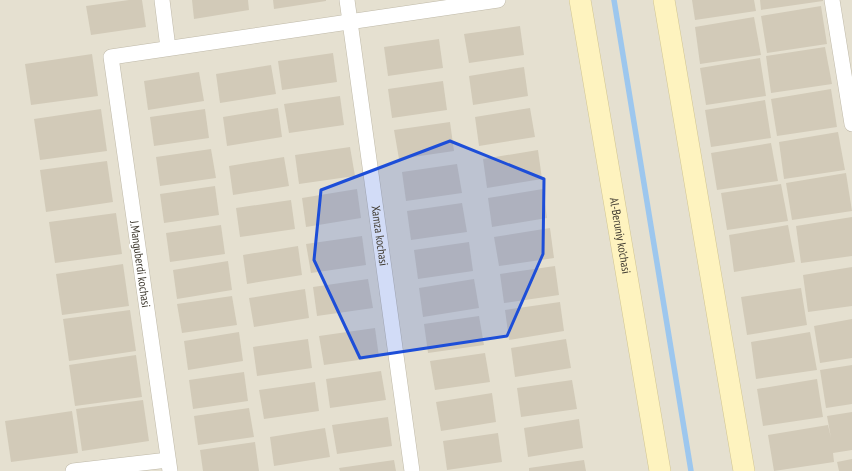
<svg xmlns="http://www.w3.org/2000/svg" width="852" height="471" font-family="'PT Sans Narrow',sans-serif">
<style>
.residential{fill:#e5e0d0}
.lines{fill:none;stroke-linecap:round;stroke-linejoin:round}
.stream{stroke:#9dc7ee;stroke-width:5.5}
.building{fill:#d2cab8}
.minor-casing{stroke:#bfb9a8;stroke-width:16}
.secondary-casing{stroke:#d1c592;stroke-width:22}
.minor{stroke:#fff;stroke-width:15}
.secondary{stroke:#fef3bf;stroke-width:21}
.marked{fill:#1d4ed8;fill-opacity:0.2;stroke:#1d4ed8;stroke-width:3;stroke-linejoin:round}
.labels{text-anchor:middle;stroke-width:3.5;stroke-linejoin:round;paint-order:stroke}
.street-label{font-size:12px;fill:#423d33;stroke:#fff}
</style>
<rect width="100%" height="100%" fill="#f1ede2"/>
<!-- residential -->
<rect class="residential" x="0" y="0" width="852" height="471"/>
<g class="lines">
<!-- stream -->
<polyline class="stream" points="614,0 691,471"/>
</g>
<!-- building -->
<g class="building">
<polygon points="129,0 142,0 146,27 91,35 86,6"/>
<polygon points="192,0 248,0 249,10 194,19"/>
<polygon points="273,0 326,0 326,1 274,9"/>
<polygon points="692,0 754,0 756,11 695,20"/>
<polygon points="760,0 823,0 823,1 761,10"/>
<polygon points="821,6 827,44 767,53 761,16"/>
<polygon points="754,17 761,55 700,64 695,27"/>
<polygon points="520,26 524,55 469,63 464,34"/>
<polygon points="439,39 443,68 388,76 384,47"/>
<polygon points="825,47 832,84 771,93 766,56"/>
<polygon points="333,53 337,82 282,90 278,61"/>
<polygon points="92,54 98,96 31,105 25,64"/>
<polygon points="760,58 766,96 706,105 700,68"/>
<polygon points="271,65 276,94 220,103 216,74"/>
<polygon points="524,67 528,96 473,105 469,76"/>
<polygon points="199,72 204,101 148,110 144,81"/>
<polygon points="443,81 447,110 392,118 388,89"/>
<polygon points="831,89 837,127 777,136 771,99"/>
<polygon points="340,96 344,125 289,133 284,104"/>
<polygon points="765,100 771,138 711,147 705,110"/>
<polygon points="278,108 282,137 227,146 223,117"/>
<polygon points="530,108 535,137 479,146 475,117"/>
<polygon points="101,109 107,151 40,160 34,119"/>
<polygon points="205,109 209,138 154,146 150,117"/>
<polygon points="450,122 454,151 399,159 394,130"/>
<polygon points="838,132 845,170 784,179 779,142"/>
<polygon points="771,143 778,181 717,190 711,153"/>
<polygon points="350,147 355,176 299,184 295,155"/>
<polygon points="211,149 216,178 160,186 156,157"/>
<polygon points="538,150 542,179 487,188 483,159"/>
<polygon points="284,157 289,186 233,195 229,166"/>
<polygon points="107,161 113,202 46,212 40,170"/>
<polygon points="457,164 462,193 406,201 402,172"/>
<polygon points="846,173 852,211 792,220 786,183"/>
<polygon points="781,184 788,221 727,230 721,193"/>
<polygon points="215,186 219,215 164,223 160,194"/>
<polygon points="357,189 361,218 306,227 302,198"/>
<polygon points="543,189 547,218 492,227 488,198"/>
<polygon points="291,200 295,229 240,237 236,208"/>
<polygon points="462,203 467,232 411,240 407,211"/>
<polygon points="116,213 122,254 55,263 49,222"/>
<polygon points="852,217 852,256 801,263 796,226"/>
<polygon points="221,225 225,254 170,262 166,233"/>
<polygon points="788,225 795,262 734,272 729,235"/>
<polygon points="550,228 554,258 499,266 494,237"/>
<polygon points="362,236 366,265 311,273 306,244"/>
<polygon points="469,242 473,271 418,279 414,250"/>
<polygon points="298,246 302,275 247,284 243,255"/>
<polygon points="228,261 232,290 177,299 173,270"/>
<polygon points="123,264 129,306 62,315 56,274"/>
<polygon points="555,266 559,295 504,303 500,274"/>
<polygon points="852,267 852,306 808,312 803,275"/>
<polygon points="368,279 373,308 317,316 313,287"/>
<polygon points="474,279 479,308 423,317 419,288"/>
<polygon points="801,288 807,325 747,335 741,297"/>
<polygon points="305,289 309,318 254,327 249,298"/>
<polygon points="232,296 237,325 182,333 177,304"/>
<polygon points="560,302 564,331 509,340 505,310"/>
<polygon points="130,310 136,351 69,361 63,319"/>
<polygon points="479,316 484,345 428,353 424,324"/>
<polygon points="852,319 852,358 820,363 814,326"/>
<polygon points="375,328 379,357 324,365 319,336"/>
<polygon points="239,332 243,361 188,370 184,341"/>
<polygon points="810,332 817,370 756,379 751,342"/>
<polygon points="308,339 312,368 257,376 253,347"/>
<polygon points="566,339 571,368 515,377 511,348"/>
<polygon points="485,353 490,382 435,390 430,361"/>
<polygon points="136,355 142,397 75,406 69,365"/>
<polygon points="852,365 852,404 826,408 820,370"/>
<polygon points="381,371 386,400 330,408 326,379"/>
<polygon points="244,372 248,401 193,409 189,380"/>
<polygon points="817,379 823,417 763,426 757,389"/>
<polygon points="572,380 577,409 521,417 517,388"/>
<polygon points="315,382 319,411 264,419 259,390"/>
<polygon points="492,393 496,422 441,431 436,402"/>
<polygon points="143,400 149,441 82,451 76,409"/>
<polygon points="249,408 254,437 198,445 194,416"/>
<polygon points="72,411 78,453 11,462 5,421"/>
<polygon points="852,412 852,450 833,453 834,462 774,471 768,435 828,425 831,438 827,416"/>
<polygon points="388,417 392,446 337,454 332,425"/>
<polygon points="579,419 583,448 528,457 524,428"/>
<polygon points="325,428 330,457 274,466 270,437"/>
<polygon points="498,433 502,462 447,470 443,441"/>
<polygon points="255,442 259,471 203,471 200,450"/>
<polygon points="852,459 852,471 839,471 837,462"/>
<polygon points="394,460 396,471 340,471 339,468"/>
<polygon points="584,460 586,471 529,471 529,468"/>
</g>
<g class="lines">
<!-- minor casing -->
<g class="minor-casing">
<g id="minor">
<polyline points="162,0 168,48"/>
<path id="s1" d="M 347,0 L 412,471"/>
<polyline points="832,0 852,124"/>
<polyline points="73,471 168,460"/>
<polyline points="170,471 111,57 498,0"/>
</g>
</g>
<!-- secondary casing -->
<g class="secondary-casing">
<g id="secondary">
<path id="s2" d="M 580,0 L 660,471"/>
<polyline points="664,0 744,471"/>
</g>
</g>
<!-- minor -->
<use href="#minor" class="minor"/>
<!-- secondary -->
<use href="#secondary" class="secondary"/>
</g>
<!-- marked area -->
<path class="marked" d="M 450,141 L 544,179 L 543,254 L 507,336 L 360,358 L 314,260 L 321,190 Z"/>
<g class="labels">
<!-- street labels -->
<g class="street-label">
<text dy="4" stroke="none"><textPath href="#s1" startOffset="238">Xamza kochasi</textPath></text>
<text dy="4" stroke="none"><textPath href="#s2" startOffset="239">Al-Beruniy ko’chasi</textPath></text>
<text transform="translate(140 264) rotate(82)" y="4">J.Manguberdi kochasi</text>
</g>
</g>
</svg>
